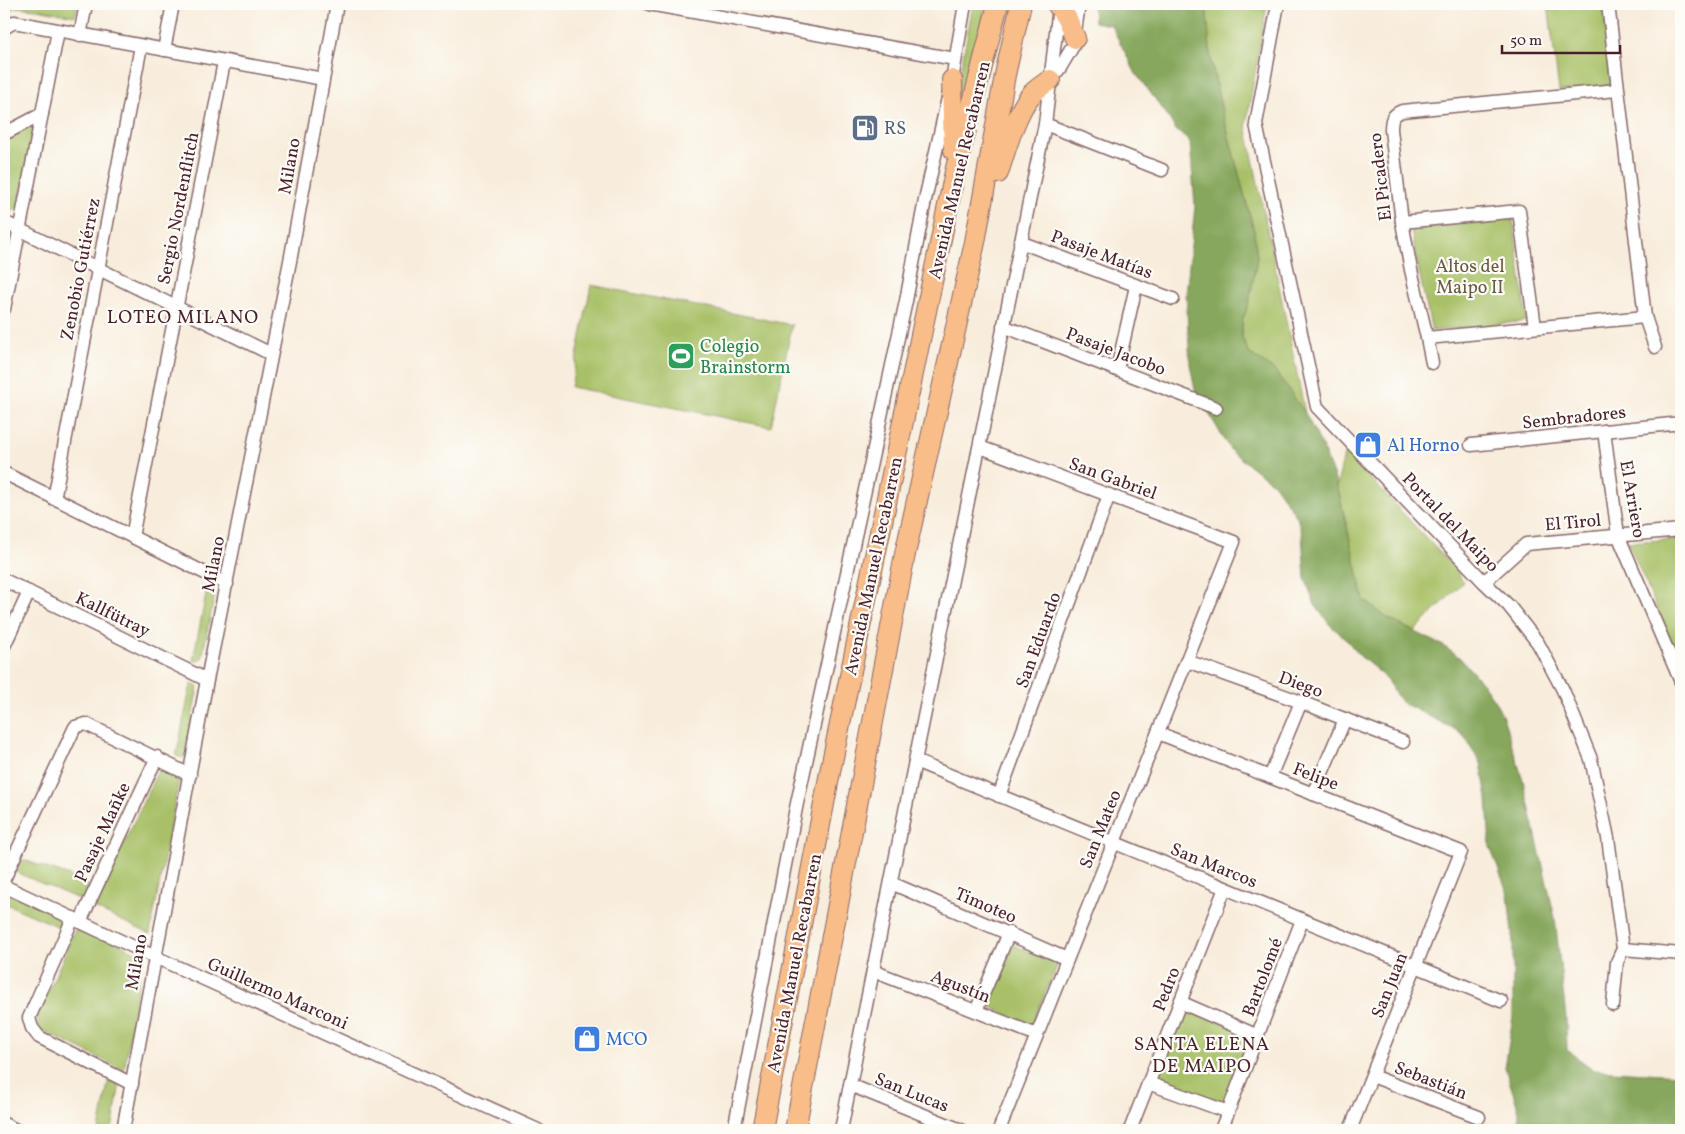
<svg xmlns="http://www.w3.org/2000/svg" width="1685" height="1134" font-family="Vollkorn,serif">
<style>
.green{fill:#a8c167;stroke:#797049}
.forest{fill:#86a75c;stroke:#686344}
.lines{fill:none;stroke-linecap:round;stroke-linejoin:round}
.street-casing{stroke:#876769;stroke-width:15}
.primary-casing{stroke:#876769;stroke-width:22}
.street{stroke:#fff;stroke-width:12}
.primary{stroke:#f8bd89;stroke-width:20}
.labels{text-anchor:middle;stroke-width:4.5;stroke-linejoin:round;paint-order:stroke}
.service-label{font-size:18px;fill:#4e5e75;stroke:#fdfcf7;text-anchor:start}
.street-label{font-size:18px;fill:#4a1f2b;stroke:#fdfcf7}
.park-label{font-size:18px;fill:#6b5840;stroke:#fdfcf7}
.leisure-label{font-size:18px;fill:#27864d;stroke:#fdfcf7;text-anchor:start}
.shop-label{font-size:18px;fill:#366cbe;stroke:#fdfcf7;text-anchor:start}
.neighbourhood-label{font-size:19px;letter-spacing:1px;fill:#4a1f2b;stroke:#fdfcf7}
</style>
<rect width="100%" height="100%" fill="#fdfcf7"/>
<filter id="ink" filterUnits="userSpaceOnUse"><feTurbulence type="fractalNoise" baseFrequency=".02" numOctaves="2"/><feDisplacementMap in="SourceGraphic" scale="10" xChannelSelector="R" yChannelSelector="G"/><feConvolveMatrix kernelMatrix="1 2 1 2 8 2 1 2 1" color-interpolation-filters="sRGB"/></filter>
<filter id="wash" filterUnits="userSpaceOnUse"><feTurbulence type="fractalNoise" baseFrequency=".0096" numOctaves="4" result="noise"/><feDisplacementMap in="SourceGraphic" scale="20" xChannelSelector="R" yChannelSelector="G"/><feGaussianBlur stdDeviation="1.12" result="paint"/><feColorMatrix in="noise" values="0 0 0 0 0 0 0 0 0 0 0 0 0 0 0 0 0 1.4 0 .05"/><feComposite in="paint" operator="in"/></filter>
<g filter="url(#wash)">
<rect width="100%" height="100%" fill="#f8eddc"/>
<!-- green -->
<g class="green">
<polygon points="4,4 78,4 75,16 37,9 16,7 4,13"/>
<polygon points="973,4 986,4 963,119 958,93 962,63"/>
<polygon points="1206,4 1267,5 1246,125 1305,413 1275,371 1249,353 1242,337 1242,321 1249,303 1257,257 1254,231 1222,111 1211,61"/>
<polygon points="1548,4 1603,4 1612,86 1559,91"/>
<polygon points="26,126 30,127 33,131 18,209 14,211 4,206 4,138"/>
<polygon points="1513,219 1527,321 1432,331 1418,268 1411,229"/>
<polygon points="591,285 792,325 771,427 571,387"/>
<polygon points="1345,451 1456,570 1463,582 1414,632 1387,618 1364,600 1337,485"/>
<polygon points="1681,539 1681,664 1628,542"/>
<polygon points="208,584 212,586 215,594 202,658 199,661 196,661 193,660"/>
<polygon points="191,684 198,687 184,758 176,756"/>
<polygon points="160,766 179,781 150,934 94,908"/>
<polygon points="21,859 84,881 89,887 83,901 15,872"/>
<polygon points="4,889 67,914 61,928 4,903"/>
<polygon points="76,928 85,928 140,954 142,961 124,1070 39,1029 37,1018"/>
<polygon points="1014,945 1058,964 1031,1026 987,1005"/>
<polygon points="1181,1005 1255,1037 1226,1109 1150,1083"/>
<polygon points="109,1078 120,1083 112,1130 99,1130"/>
</g>
<!-- forest -->
<polygon class="forest" points="1093,4 1206,4 1211,61 1222,111 1254,231 1257,257 1249,303 1242,321 1242,337 1249,353 1275,371 1305,413 1322,446 1337,485 1364,600 1387,618 1442,645 1460,658 1483,684 1498,706 1504,720 1523,780 1555,918 1566,1018 1567,1050 1594,1070 1681,1075 1681,1130 1519,1130 1519,1111 1505,1068 1513,1016 1513,943 1508,894 1490,847 1487,798 1481,763 1462,733 1401,702 1384,676 1360,656 1345,638 1330,625 1315,605 1305,578 1302,534 1297,517 1274,484 1231,451 1195,390 1190,364 1186,295 1195,206 1190,142 1176,130 1165,112 1136,74 1111,25 1094,22"/>
</g>
<g filter="url(#ink)">
<g class="lines">
<!-- street casing -->
<g class="street-casing">
<g id="street">
<polyline points="649,4 955,59"/>
<polyline points="1278,4 1256,124 1317,407 1484,582 1509,606 1538,643 1563,690 1591,759 1608,838 1623,949 1617,962 1613,1005"/>
<polyline points="1608,4 1645,317 1655,347"/>
<polyline points="4,28 14,22 323,79"/>
<polyline points="80,35 86,4"/>
<polyline points="164,50 173,4"/>
<polyline points="1050,80 1060,68 1073,46 1079,4"/>
<path d="M 1617,90 L 1402,111 C 1392,115 1391,120 1391,130 L 1402,222 L 1411,270 L 1427,338 L 1645,317"/>
<polyline points="1045,124 1162,170"/>
<polyline points="4,134 42,114"/>
<polyline points="4,222 271,354"/>
<polyline points="1402,222 1519,211 1535,327"/>
<polyline points="1020,242 1173,299"/>
<polyline points="4,309 58,31"/>
<polyline points="1003,326 1216,408"/>
<polyline points="1427,338 1432,363"/>
<polyline points="1117,370 1136,286"/>
<polyline points="1604,431 1618,535 1681,682"/>
<polyline points="1471,445 1681,423"/>
<polyline points="980,447 1234,542 999,1130"/>
<polyline points="4,473 227,584"/>
<polyline points="54,499 141,46"/>
<polyline points="132,537 224,62"/>
<polyline points="4,580 207,680"/>
<polyline points="1484,582 1526,544 1681,530"/>
<polyline points="4,646 29,592"/>
<polyline points="1187,661 1301,702 1403,742"/>
<polyline points="1158,733 1461,852 1350,1130"/>
<polyline points="915,761 1501,1001"/>
<polyline points="1270,777 1301,702"/>
<polyline points="1313,794 1345,719"/>
<polyline points="999,796 1109,495"/>
<polyline points="4,879 75,727 86,724 190,775"/>
<polyline points="891,883 1067,959"/>
<polyline points="4,886 155,957 538,1130"/>
<polyline points="73,918 29,1018 32,1028 39,1037 132,1084"/>
<polyline points="80,922 157,757"/>
<polyline points="1623,949 1681,954"/>
<polyline points="873,971 1037,1035"/>
<polyline points="1180,1002 1258,1036"/>
<polyline points="976,1011 1009,933"/>
<polyline points="1372,1076 1479,1117"/>
<polyline points="1148,1083 1228,1112"/>
<polyline points="850,1085 961,1130"/>
<polyline points="4,1124 16,1130"/>
<polyline points="123,1130 207,680 291,256 337,4"/>
<polyline points="734,1130 796,808 906,301 925,200 952,80 965,4"/>
<polyline points="841,1130 915,761 1045,124 1059,7"/>
<polyline points="1130,1130 1225,888"/>
<polyline points="1221,1130 1302,920"/>
</g>
</g>
<!-- primary casing -->
<g class="primary-casing">
<g id="primary">
<polyline points="1057,4 1067,19 1075,38"/>
<polyline points="952,80 954,150"/>
<path d="M 998,173 C 1005,151 1016,112 1031,95 C 1036,89 1043,85 1050,80"/>
<polyline points="762,1130 831,767 955,172 998,4"/>
<polyline points="795,1130 905,554 975,242 1005,75 1021,4"/>
</g>
</g>
<!-- street -->
<use href="#street" class="street"/>
<!-- primary -->
<use href="#primary" class="primary"/>
</g>
</g>
<!-- icons -->
<defs>
<g id="fuel-square" transform="scale(1.4375)"><rect x="-9" y="-9" width="18" height="18" rx="4" fill="#5c6f8a" stroke="#fdfcf7"/><path d="M-5.5-6h7V0h2V4h1.3V-2.5L3-4.5l.8-.8L6-3V5H2.5V1h-1V6h-7ZM-4.2-4.7v3.2H.2V-4.7Z" fill="#fff"/></g>
<g id="stadium-square" transform="scale(1.4375)"><rect x="-9" y="-9" width="18" height="18" rx="4" fill="#2e9e5b" stroke="#fdfcf7"/><path d="M0-5a6.5 5 0 1 0 0 10a6.5 5 0 1 0 0-10ZM-3.5-1.8h7v3.6h-7Z" fill="#fff"/></g>
<g id="shop-square" transform="scale(1.4375)"><rect x="-9" y="-9" width="18" height="18" rx="4" fill="#3f7fe0" stroke="#fdfcf7"/><path d="M-5-2.5h2.3a2.7 3.5 0 0 1 5.4 0H5L5.5 6h-11ZM-1.5-2.5h3a1.5 2.3 0 0 0-3 0Z" fill="#fff"/></g>
</defs>
<g fill-rule="evenodd">
<use href="#fuel-square" x="865" y="128"/>
<use href="#stadium-square" x="681" y="356"/>
<use href="#shop-square" x="1368" y="445"/>
<use href="#shop-square" x="587" y="1039"/>
</g>
<g class="labels">
<!-- service labels -->
<g class="service-label">
<text x="884" y="134">RS</text>
</g>
<!-- street labels -->
<g class="street-label">
<text transform="translate(289 166) rotate(-80)" y="6">Milano</text>
<text transform="translate(959 170) rotate(-77)" y="6">Avenida Manuel Recabarren</text>
<text transform="translate(1380 177) rotate(-97)" y="6">El Picadero</text>
<text transform="translate(178 208) rotate(-79)" y="6">Sergio Nordenflitch</text>
<text transform="translate(1102 254) rotate(21)" y="6">Pasaje Matías</text>
<text transform="translate(80 269) rotate(-79)" y="6">Zenobio Gutiérrez</text>
<text transform="translate(1116 351) rotate(21)" y="6">Pasaje Jacobo</text>
<text transform="translate(1574 417) rotate(-6)" y="6">Sembradores</text>
<text transform="translate(1113 478) rotate(20)" y="6">San Gabriel</text>
<text transform="translate(1633 499) rotate(80)" y="6">El Arriero</text>
<text transform="translate(1451 522) rotate(46)" y="6">Portal del Maipo</text>
<text transform="translate(1573 522) rotate(-5)" y="6">El Tirol</text>
<text transform="translate(213 564) rotate(-79)" y="6">Milano</text>
<text transform="translate(873 566) rotate(-78)" y="6">Avenida Manuel Recabarren</text>
<text transform="translate(113 614) rotate(26)" y="6">Kallfütray</text>
<text transform="translate(1038 640) rotate(-70)" y="6">San Eduardo</text>
<text transform="translate(1301 684) rotate(20)" y="6">Diego</text>
<text transform="translate(1316 776) rotate(21)" y="6">Felipe</text>
<text transform="translate(1100 829) rotate(-68)" y="6">San Mateo</text>
<text transform="translate(102 832) rotate(-65)" y="6">Pasaje Mañke</text>
<text transform="translate(1214 865) rotate(22)" y="6">San Marcos</text>
<text transform="translate(986 905) rotate(23)" y="6">Timoteo</text>
<text transform="translate(136 962) rotate(-80)" y="6">Milano</text>
<text transform="translate(794 963) rotate(-79)" y="6">Avenida Manuel Recabarren</text>
<text transform="translate(1262 977) rotate(-69)" y="6">Bartolomé</text>
<text transform="translate(1389 985) rotate(-68)" y="6">San Juan</text>
<text transform="translate(961 986) rotate(21)" y="6">Agustín</text>
<text transform="translate(1166 989) rotate(-69)" y="6">Pedro</text>
<text transform="translate(278 993) rotate(24)" y="6">Guillermo Marconi</text>
<text transform="translate(1431 1080) rotate(21)" y="6">Sebastián</text>
<text transform="translate(912 1092) rotate(22)" y="6">San Lucas</text>
</g>
<!-- park labels -->
<g class="park-label">
<text x="1470" y="272">Altos del<tspan x="1470" dy="21">Maipo II</tspan></text>
</g>
<!-- leisure labels -->
<g class="leisure-label">
<text x="700" y="352">Colegio<tspan x="700" dy="21">Brainstorm</tspan></text>
</g>
<!-- shop labels -->
<g class="shop-label">
<text x="1387" y="451">Al Horno</text>
<text x="606" y="1045">MCO</text>
</g>
<!-- neighbourhood labels -->
<g class="neighbourhood-label">
<text x="183" y="323">LOTEO MILANO</text>
<text x="1202" y="1050">SANTA ELENA<tspan x="1202" dy="22">DE MAIPO</tspan></text>
</g>
</g>
<!-- margin -->
<rect width="1685" height="1134" fill="none" stroke="#fdfcf7" stroke-width="20"/>
<!-- scale -->
<path d="M1502 45v8h118v-8" fill="none" stroke="#4a1f2b" stroke-width="2.5"/>
<text x="1510" y="45" font-size="15" fill="#4a1f2b" stroke="#fdfcf7" stroke-width="4" paint-order="stroke">50 m</text>
</svg>
